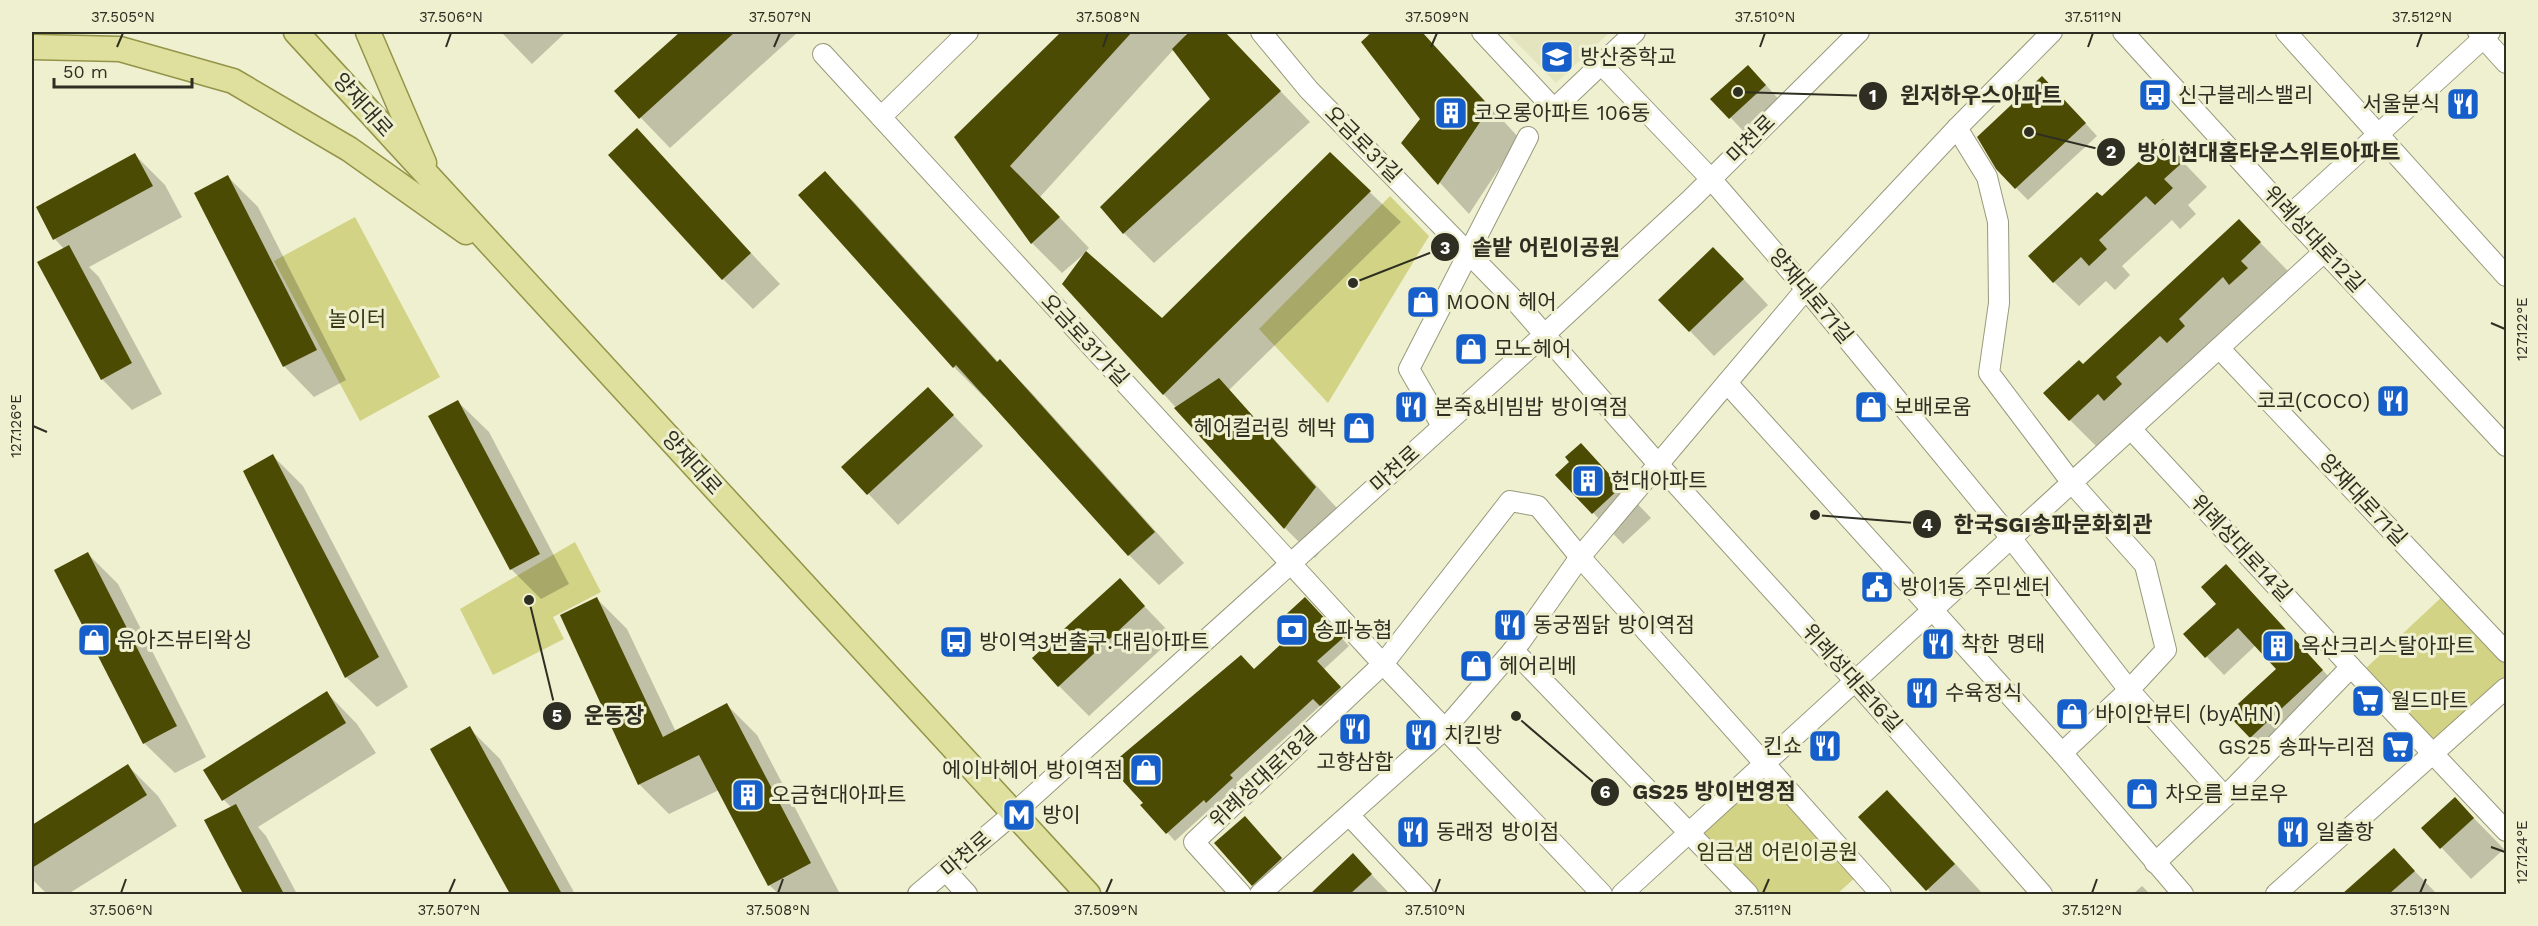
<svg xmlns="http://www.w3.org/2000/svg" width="2538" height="926" font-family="'Work Sans','Noto Sans KR',sans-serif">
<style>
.built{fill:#e4e5bf}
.green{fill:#d2d384}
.shadow{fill:#0003}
.building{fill:#4c4b03}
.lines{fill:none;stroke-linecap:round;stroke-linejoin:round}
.minor-casing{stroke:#98997c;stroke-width:22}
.major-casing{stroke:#939448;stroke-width:27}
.minor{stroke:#fff;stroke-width:20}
.major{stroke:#dfe09d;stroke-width:24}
.ticks{fill:none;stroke:#2e2e22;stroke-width:2}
.labels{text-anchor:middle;stroke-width:6;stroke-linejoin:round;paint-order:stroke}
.poi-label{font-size:21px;fill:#2e2e22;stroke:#eff0d0;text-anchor:start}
.street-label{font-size:21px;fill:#2e2e22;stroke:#eff0d0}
.park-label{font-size:21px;fill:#373713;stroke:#eff0d0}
.leader{fill:none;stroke:#2e2e22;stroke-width:2}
.callout-dot{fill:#2e2e22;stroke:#eff0d0;stroke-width:2}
.mark-label{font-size:18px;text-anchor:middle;font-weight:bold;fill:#fff}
.callout-label{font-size:22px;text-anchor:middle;font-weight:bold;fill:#2e2e22;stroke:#eff0d0;stroke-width:6;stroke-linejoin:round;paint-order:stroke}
.neatline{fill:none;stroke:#2e2e22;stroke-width:2}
.ticks-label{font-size:15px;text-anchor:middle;fill:#2e2e22}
</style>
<rect width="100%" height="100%" fill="#eff0d0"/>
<!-- built -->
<polygon class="built" points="1506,32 1610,32 1556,83"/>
<!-- green -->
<g class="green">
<polygon points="1390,196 1429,236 1328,403 1259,329"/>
<polygon points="355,217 440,377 360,421 274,261"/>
<polygon points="575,542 601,592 553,617 564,639 493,675 460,609"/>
<polygon points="2445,594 2506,660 2506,681 2432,744 2365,669"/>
<polygon points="1759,770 1858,875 1837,894 1759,894 1697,828"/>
</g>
<!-- shadow -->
<g class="shadow">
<polygon points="501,32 566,32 532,64"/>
<polygon points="682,32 798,32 670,148 616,92"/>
<polygon points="1064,32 1182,32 1187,36 1191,32 1224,32 1310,122 1154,263 1124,233 1212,99 1174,49 1040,197 1089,248 1085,252 1162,320 1330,154 1401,222 1229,390 1346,518 1315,558 1285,528 1064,284 1085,253 1062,273 1032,243 956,137"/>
<polygon points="1366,32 1422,32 1519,138 1469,214 1403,143 1422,119"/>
<polygon points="1766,85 1783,104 1748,136 1713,99"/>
<polygon points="2055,90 2097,136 2028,200 2016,188"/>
<polygon points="637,131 780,284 753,309 723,279"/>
<polygon points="2163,141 2207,187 2188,205 2196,214 2180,229 2172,220 2122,266 2130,275 2115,290 2106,281 2079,306 2054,282 2102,198"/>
<polygon points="135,155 165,185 182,217 89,267 99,277 162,394 132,410 102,379 64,249 55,239"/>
<polygon points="825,173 855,203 999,363 1000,361 1030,391 1184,563 1159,585 1129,555 986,395 984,397 954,367"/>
<polygon points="228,177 258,207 346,380 314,397 284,366"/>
<polygon points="2239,221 2290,273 2100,450 2070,420 2083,366"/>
<polygon points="1738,273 1768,305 1714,356 1690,331"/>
<polygon points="928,389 983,446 898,525 843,467"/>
<polygon points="458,402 489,432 569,584 541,599 511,569"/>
<polygon points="1581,445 1651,518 1623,544 1557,475 1571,462"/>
<polygon points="273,456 303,486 408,687 377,707 346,677"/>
<polygon points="88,554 118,584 206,757 175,773 144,743"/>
<polygon points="1119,580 1174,637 1089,716 1059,686"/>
<polygon points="2244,584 2340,689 2269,755 2251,737 2278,669 2256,645 2224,675 2185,634"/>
<polygon points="597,599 627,629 676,732 727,705 757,735 840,894 779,894 769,885 719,790 669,814 639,784"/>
<polygon points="1313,607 1349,646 1324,669 1347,695 1328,713 1321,705 1236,783 1239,786 1215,809 1212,807 1175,841 1142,805 1254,671 1296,633"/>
<polygon points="327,693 357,724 376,753 258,827 266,836 297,894 244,894 206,821 232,808 224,800"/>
<polygon points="469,728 500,759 575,894 512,894 432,749"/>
<polygon points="128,766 158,796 177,826 68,894 47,894 32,879 32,827"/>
<polygon points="1887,792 1917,822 1983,894 1932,894 1860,817"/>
<polygon points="2455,799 2504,849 2471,879 2423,828"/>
<polygon points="1251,824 1287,865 1259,890 1253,885"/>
<polygon points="2394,850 2437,894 2344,894"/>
<polygon points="1353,855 1390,894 1312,894"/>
<polygon points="2142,886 2150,894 2133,894"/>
</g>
<!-- building -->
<g class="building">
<polygon points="680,32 735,32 639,119 614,91"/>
<polygon points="1061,32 1132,32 1010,166 1060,217 1031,244 954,137"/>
<polygon points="1189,32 1225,32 1281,91 1123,234 1100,207 1210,99 1172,49"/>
<polygon points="1372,32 1422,32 1490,107 1438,185 1401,143 1420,119 1361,42"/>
<polygon points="1748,65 1766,85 1729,119 1710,99"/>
<polygon points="2042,76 2086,123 2015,189 1996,169 1977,137"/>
<polygon points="637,128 751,253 722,280 608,155"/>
<polygon points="2163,139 2184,161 2164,179 2173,188 2155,205 2146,196 2099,240 2107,249 2089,266 2081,257 2053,283 2028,256 2097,192 2102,196"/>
<polygon points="1330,152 1371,191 1163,395 1062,284 1086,251 1162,318"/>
<polygon points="135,153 153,186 53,240 36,207"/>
<polygon points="825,171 997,362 1000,359 1155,532 1128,556 956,365 953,368 798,195"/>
<polygon points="228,175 317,350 283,367 194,193"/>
<polygon points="2239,219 2261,242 2241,261 2248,268 2229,285 2223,277 2179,319 2185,326 2167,343 2160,336 2116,377 2122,384 2104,401 2098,394 2069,421 2043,393 2079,360 2083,364"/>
<polygon points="69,245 132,363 101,380 37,262"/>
<polygon points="1713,247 1744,279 1689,332 1658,300"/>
<polygon points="1219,378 1316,487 1284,529 1174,408"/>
<polygon points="928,387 954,415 867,495 841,467"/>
<polygon points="458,400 540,554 510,570 428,416"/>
<polygon points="1581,443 1621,487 1592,514 1555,475 1569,462 1565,457"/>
<polygon points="273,454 379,657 345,678 243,471"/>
<polygon points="88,552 177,726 143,744 54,570"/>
<polygon points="2226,564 2323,670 2250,738 2227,714 2276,669 2238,628 2205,658 2183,634 2216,604 2201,587"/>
<polygon points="1120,578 1145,606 1058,687 1032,658"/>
<polygon points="597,597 663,737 727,703 811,863 768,886 699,755 638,785 560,615"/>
<polygon points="1305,597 1343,638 1317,661 1341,687 1320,706 1313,699 1230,775 1233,778 1206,803 1204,800 1166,834 1140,805 1143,803 1109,766 1241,655 1254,669 1293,633 1281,619"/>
<polygon points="327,691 346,723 222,801 203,770"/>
<polygon points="470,726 562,894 510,894 430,749"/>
<polygon points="128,764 147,795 32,868 32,825"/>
<polygon points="1887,790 1955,864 1926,891 1858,817"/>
<polygon points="2455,797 2474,818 2440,849 2421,828"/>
<polygon points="236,804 284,894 243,894 204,820"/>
<polygon points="1245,816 1282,858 1252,886 1214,843"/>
<polygon points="2394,848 2415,871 2389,894 2342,894"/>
<polygon points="1353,853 1372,874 1350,894 1310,894"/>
</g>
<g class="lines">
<!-- minor casing -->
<g class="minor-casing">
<g id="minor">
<polyline points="1261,32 1309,90 1517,303 1658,464 1855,681 2042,894"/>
<polyline points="1482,32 1554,109 1635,32"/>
<polyline points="2123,32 2290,215 2506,446"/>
<polyline points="2286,32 2506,276"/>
<polyline points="2478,32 2506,63"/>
<polyline points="823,54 1383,664 1602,894"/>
<polyline points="1601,64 1711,179 1806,289 2011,538 2129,690 2225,797 2351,667 2506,831"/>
<polyline points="881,117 968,32"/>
<polyline points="1957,128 1987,177 1998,222 1999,303 1989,373 2072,483 2145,565 2166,650 2129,690 2062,753 2183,894"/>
<polyline points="2290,215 2490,32"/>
<polyline points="2219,348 2506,652"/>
<polyline points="1727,383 2062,753"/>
<polyline points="1442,426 1409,369 1528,137"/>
<polyline points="2131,429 2351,667"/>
<polyline points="1513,650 1748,894"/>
<polyline points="1349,815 1423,894"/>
<polyline points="2155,863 2225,797"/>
<polyline points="946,871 967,894"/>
<polyline points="918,894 1013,814 1544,335 1691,199 1859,32"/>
<polyline points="1241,894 1194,842 1383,664 1510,501 1538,506 1580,557 1881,894"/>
<polyline points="1260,894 1445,729 1521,641 1580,557 1806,289 1957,128 2052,32"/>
<polyline points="1622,894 2325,251"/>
<polyline points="2276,894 2506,688"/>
</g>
</g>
<!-- major casing -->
<g class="major-casing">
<g id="major">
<polyline points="296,32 1088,894"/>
<polyline points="368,32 424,163"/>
<polyline points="32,47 120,49 233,81 349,149 466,232"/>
</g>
</g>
<!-- minor -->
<use href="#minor" class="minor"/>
<!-- major -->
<use href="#major" class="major"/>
</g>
<!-- ticks -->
<path class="ticks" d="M 117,47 L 123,33M 446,47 L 451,33M 774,47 L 780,33M 1103,47 L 1108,33M 1431,47 L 1437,33M 1760,47 L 1765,33M 2088,47 L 2093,33M 2417,47 L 2422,33M 2491,323 L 2505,329M 33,426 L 47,432M 2491,847 L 2505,852M 121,893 L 126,879M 449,893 L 455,879M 778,893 L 783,879M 1106,893 L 1112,879M 1435,893 L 1440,879M 1763,893 L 1769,879M 2092,893 L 2097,879M 2420,893 L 2426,879"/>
<!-- icons -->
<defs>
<g id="school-square" transform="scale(1.725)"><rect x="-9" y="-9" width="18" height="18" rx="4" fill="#165ec9" stroke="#eff0d0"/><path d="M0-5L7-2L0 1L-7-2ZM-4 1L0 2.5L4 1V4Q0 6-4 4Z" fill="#fff"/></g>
<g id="bus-square" transform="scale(1.725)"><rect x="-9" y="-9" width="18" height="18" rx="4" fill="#165ec9" stroke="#eff0d0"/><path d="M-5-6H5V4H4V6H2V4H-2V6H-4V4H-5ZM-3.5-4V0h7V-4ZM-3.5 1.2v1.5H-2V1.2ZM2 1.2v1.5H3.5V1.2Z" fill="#fff"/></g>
<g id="restaurant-square" transform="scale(1.725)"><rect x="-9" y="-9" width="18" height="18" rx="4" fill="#165ec9" stroke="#eff0d0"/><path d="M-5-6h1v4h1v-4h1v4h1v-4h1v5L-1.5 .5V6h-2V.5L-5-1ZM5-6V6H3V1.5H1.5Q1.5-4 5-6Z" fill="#fff"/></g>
<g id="building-square" transform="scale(1.725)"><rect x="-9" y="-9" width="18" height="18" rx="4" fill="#165ec9" stroke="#eff0d0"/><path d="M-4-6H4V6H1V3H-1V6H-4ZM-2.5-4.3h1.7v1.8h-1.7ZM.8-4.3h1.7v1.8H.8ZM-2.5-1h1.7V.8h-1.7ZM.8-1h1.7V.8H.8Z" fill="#fff"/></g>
<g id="shop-square" transform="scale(1.725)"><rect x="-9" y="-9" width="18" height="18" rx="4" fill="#165ec9" stroke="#eff0d0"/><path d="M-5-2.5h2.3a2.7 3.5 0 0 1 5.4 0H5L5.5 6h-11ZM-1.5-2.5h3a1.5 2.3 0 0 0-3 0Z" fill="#fff"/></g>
<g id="civic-square" transform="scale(1.725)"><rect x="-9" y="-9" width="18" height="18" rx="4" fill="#165ec9" stroke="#eff0d0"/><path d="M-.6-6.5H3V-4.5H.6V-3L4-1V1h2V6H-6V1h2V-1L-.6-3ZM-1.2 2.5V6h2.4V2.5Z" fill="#fff"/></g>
<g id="bank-square" transform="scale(1.725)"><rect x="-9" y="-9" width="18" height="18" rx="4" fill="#165ec9" stroke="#eff0d0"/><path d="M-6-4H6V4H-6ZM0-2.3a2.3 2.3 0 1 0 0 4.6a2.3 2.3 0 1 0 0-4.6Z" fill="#fff"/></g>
<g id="supermarket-square" transform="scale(1.725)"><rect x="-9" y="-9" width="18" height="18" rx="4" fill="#165ec9" stroke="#eff0d0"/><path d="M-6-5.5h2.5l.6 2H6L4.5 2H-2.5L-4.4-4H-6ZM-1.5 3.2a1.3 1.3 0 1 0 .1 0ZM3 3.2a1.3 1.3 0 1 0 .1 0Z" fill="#fff"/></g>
<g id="metro-square" transform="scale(1.725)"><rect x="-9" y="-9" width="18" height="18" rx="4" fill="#165ec9" stroke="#eff0d0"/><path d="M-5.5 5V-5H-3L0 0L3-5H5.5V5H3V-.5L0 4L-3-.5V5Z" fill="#fff"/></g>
</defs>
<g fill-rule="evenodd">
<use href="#school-square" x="1557" y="57"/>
<use href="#bus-square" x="2155" y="95"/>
<use href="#restaurant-square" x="2463" y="104"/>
<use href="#building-square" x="1451" y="113"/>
<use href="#shop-square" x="1423" y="302"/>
<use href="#shop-square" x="1471" y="349"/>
<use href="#restaurant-square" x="2393" y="401"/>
<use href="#restaurant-square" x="1411" y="407"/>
<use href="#shop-square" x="1871" y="407"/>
<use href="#shop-square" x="1359" y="428"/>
<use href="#building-square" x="1588" y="481"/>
<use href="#civic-square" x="1877" y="587"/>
<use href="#restaurant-square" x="1510" y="625"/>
<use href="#bank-square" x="1292" y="630"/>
<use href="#shop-square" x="94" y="640"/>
<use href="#bus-square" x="956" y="642"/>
<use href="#restaurant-square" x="1938" y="644"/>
<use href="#building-square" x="2278" y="646"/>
<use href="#shop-square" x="1476" y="666"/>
<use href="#restaurant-square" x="1922" y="693"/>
<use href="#supermarket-square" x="2368" y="701"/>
<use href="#shop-square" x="2072" y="714"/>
<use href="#restaurant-square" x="1355" y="729"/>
<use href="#restaurant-square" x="1421" y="735"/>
<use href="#restaurant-square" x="1825" y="746"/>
<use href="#supermarket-square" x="2398" y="747"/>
<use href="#shop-square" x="1146" y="770"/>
<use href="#shop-square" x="2142" y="794"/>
<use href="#building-square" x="748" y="795"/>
<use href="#metro-square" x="1019" y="815"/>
<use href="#restaurant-square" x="1413" y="832"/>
<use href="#restaurant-square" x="2293" y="832"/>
</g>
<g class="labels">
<!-- poi labels -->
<g class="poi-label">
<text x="1580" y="64">방산중학교</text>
<text x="2178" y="102">신구블레스밸리</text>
<text x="2440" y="111" text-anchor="end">서울분식</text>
<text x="1474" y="120">코오롱아파트 106동</text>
<text x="1446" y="309">MOON 헤어</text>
<text x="1494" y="356">모노헤어</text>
<text x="2370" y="408" text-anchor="end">코코(COCO)</text>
<text x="1434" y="414">본죽&amp;비빔밥 방이역점</text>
<text x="1894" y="414">보배로움</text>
<text x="1336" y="435" text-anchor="end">헤어컬러링 헤박</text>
<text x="1611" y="488">현대아파트</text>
<text x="1900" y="594">방이1동 주민센터</text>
<text x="1533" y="632">동궁찜닭 방이역점</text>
<text x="1315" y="637">송파농협</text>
<text x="117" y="647">유아즈뷰티왁싱</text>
<text x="979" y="649">방이역3번출구.대림아파트</text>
<text x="1961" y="651">착한 명태</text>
<text x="2301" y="653">옥산크리스탈아파트</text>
<text x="1499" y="673">헤어리베</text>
<text x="1945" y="700">수육정식</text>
<text x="2391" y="708">월드마트</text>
<text x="2095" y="721">바이안뷰티 (byAHN)</text>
<text x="1444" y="742">치킨방</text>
<text x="1802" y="753" text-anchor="end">킨쇼</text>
<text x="2375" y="754" text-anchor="end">GS25 송파누리점</text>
<text x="1355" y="769" text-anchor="middle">고향삼합</text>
<text x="1123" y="777" text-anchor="end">에이바헤어 방이역점</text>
<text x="2165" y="801">차오름 브로우</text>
<text x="771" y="802">오금현대아파트</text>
<text x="1042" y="822">방이</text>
<text x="1436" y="839">동래정 방이점</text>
<text x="2316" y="839">일출항</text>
</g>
<!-- street labels -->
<g class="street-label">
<text transform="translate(363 105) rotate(48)" y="7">양재대로</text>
<text transform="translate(1751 139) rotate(-45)" y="7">마천로</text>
<text transform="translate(1363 144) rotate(45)" y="7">오금로31길</text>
<text transform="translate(2314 239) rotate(47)" y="7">위례성대로12길</text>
<text transform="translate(1811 296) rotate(50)" y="7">양재대로71길</text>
<text transform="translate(1085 340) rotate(47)" y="7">오금로31가길</text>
<text transform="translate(692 463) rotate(48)" y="7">양재대로</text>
<text transform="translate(1395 469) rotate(-42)" y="7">마천로</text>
<text transform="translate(2363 500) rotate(47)" y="7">양재대로71길</text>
<text transform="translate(2241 548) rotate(47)" y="7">위례성대로14길</text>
<text transform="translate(1852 678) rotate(48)" y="7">위례성대로16길</text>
<text transform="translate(1263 777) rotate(-43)" y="7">위례성대로18길</text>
<text transform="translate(966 854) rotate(-41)" y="7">마천로</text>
</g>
<!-- park labels -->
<g class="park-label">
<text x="357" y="326">놀이터</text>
<text x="1777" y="859">임금샘 어린이공원</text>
</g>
</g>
<!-- callouts -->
<path class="leader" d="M1738 92L1873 96M2029 132L2111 152M1353 283L1445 247M1815 515L1927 524M529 600L557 716M1516 716L1605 792"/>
<g class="callout-dot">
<circle cx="1738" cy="92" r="6"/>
<circle cx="2029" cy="132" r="6"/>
<circle cx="1353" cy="283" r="6"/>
<circle cx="1815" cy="515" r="6"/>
<circle cx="529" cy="600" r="6"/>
<circle cx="1516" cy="716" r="6"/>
<circle cx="1873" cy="96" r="15"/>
<circle cx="2111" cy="152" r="15"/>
<circle cx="1445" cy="247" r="15"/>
<circle cx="1927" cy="524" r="15"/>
<circle cx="557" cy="716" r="15"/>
<circle cx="1605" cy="792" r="15"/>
</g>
<g class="mark-label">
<text x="1873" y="102">1</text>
<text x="2111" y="158">2</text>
<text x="1445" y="254">3</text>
<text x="1927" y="531">4</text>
<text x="557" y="722">5</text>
<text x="1605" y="798">6</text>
</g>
<g class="callout-label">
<text x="1981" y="103">윈저하우스아파트</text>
<text x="2269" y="160">방이현대홈타운스위트아파트</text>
<text x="1546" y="255">솥밭 어린이공원</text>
<text x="2053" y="532">한국SGI송파문화회관</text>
<text x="614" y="723">운동장</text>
<text x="1714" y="799">GS25 방이번영점</text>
</g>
<!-- border -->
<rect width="2538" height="926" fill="none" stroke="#eff0d0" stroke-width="66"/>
<!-- scale -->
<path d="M54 78v9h138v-9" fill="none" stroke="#2e2e22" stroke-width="3"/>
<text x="63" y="78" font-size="18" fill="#2e2e22" stroke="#eff0d0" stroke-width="4.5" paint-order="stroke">50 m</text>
<rect x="33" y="33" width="2472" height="860" class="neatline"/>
<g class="ticks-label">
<text x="123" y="22">37.505°N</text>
<text x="451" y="22">37.506°N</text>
<text x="780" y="22">37.507°N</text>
<text x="1108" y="22">37.508°N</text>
<text x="1437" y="22">37.509°N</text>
<text x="1765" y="22">37.510°N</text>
<text x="2093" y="22">37.511°N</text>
<text x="2422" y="22">37.512°N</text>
<text transform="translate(2522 329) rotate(-90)" y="5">127.122°E</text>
<text transform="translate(16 426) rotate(-90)" y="5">127.126°E</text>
<text transform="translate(2522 852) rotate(-90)" y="5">127.124°E</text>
<text x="121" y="915">37.506°N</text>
<text x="449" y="915">37.507°N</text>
<text x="778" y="915">37.508°N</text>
<text x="1106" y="915">37.509°N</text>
<text x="1435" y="915">37.510°N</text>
<text x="1763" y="915">37.511°N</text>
<text x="2092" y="915">37.512°N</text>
<text x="2420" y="915">37.513°N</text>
</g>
</svg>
